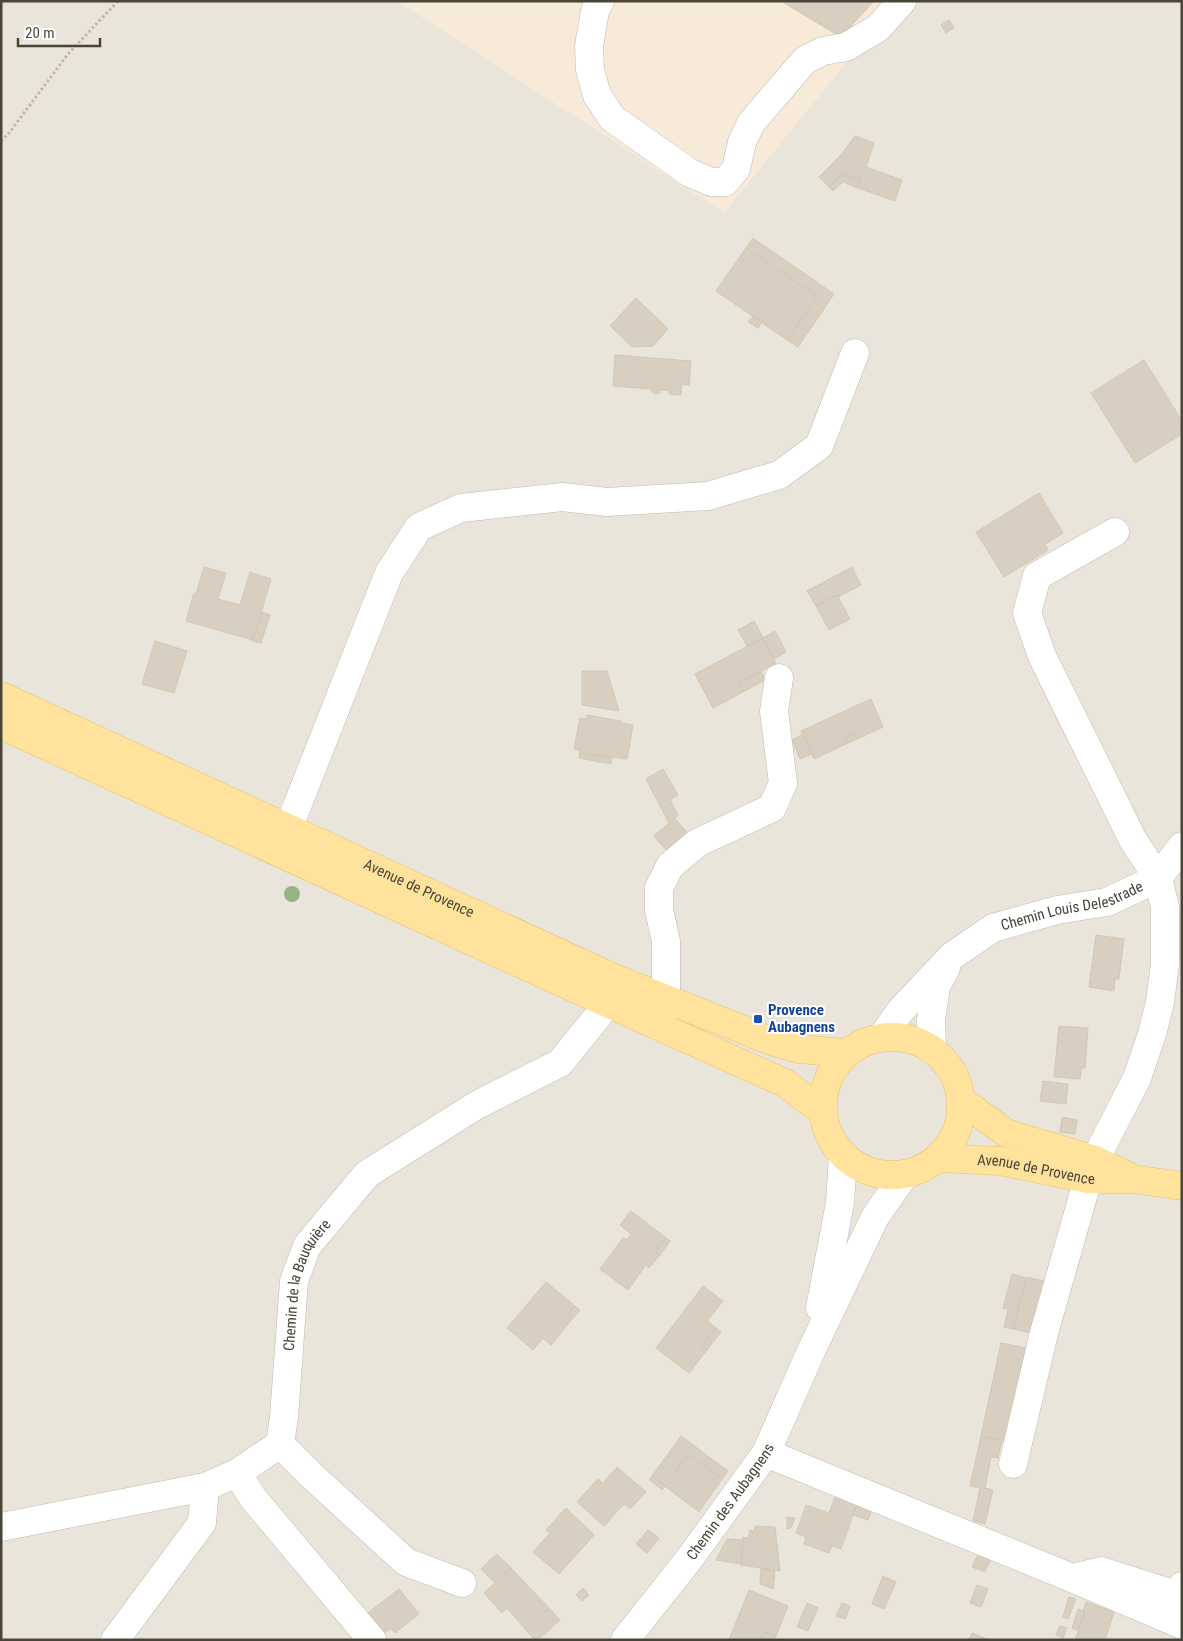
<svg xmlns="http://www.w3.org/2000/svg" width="1183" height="1641" font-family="'Roboto Condensed',sans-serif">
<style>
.residential{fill:#eae5da}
.commercial{fill:#f7ead8}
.building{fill:#d8cfc1;stroke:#d3c7b4}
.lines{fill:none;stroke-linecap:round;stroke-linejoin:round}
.minor-casing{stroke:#c2bbae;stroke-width:29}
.major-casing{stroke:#e6c16a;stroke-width:29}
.path{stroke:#c4b79f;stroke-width:3;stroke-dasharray:2.5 2.5;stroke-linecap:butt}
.minor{stroke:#fff;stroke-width:28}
.major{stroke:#ffe39c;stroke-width:28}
.tree{fill:#97b381}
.transit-dot{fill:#1a4fb4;stroke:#fff;stroke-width:2}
.labels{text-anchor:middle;stroke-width:4;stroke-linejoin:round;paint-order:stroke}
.street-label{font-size:15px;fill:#4b4439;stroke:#fff}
.transit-label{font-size:15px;font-weight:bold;fill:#164399;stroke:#fff;text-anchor:start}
</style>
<rect width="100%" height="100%" fill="#f6f3ec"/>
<!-- residential -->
<rect class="residential" x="1" y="1" width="1181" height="1639"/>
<!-- commercial -->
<polygon class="commercial" points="397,1 918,1 877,43 855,52 724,213"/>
<!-- building -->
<g class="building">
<polygon points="781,1 874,1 841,37"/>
<polygon points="949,20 954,28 946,33 941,25"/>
<polygon points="855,136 874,143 866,167 902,180 895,201 858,188 860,180 843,174 829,187 819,177 839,157"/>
<polygon points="843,174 860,180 858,188 843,182 833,191 829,187"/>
<polygon points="753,238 834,294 798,347 787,340 817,296 746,248"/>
<polygon points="746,248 817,296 787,340 716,291"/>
<polygon points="636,298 668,329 653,346 632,347 610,326"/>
<polygon points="753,316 762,322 758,328 748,322"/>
<polygon points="615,355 691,361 689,385 682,384 681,395 669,394 669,391 661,390 660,393 656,394 652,392 651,389 613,386"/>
<polygon points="1144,360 1182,421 1182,434 1135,463 1091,393"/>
<polygon points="1039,493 1063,533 1045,544 1048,550 1004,577 976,532"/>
<polygon points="204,567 226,573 218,599 240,605 250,572 271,579 253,640 186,621 194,593 196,594"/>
<polygon points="852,567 861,585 838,597 837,595 816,606 807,591"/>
<polygon points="837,595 850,619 829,630 816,606"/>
<polygon points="262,612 270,615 261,643 252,641"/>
<polygon points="754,621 763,638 747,646 738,630"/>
<polygon points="775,631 786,652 774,659 763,638"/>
<polygon points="763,638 776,663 739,683 743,692 713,708 695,674"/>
<polygon points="155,641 187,651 174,693 142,684"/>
<polygon points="582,671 607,671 619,711 582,705"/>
<polygon points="761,671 765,680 743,692 739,683"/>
<polygon points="871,699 883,727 857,739 853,732 845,736 848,743 814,759 801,731"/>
<polygon points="587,715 621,721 621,723 633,725 627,759 580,753 579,751 574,749 580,718 587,719"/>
<polygon points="853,732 857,739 848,743 845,736"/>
<polygon points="803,734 812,754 800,759 792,740"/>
<polygon points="580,753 612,758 611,764 579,758"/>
<polygon points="663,769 678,795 670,800 678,815 675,819 688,833 668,852 654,836 669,823 646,779"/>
<polygon points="1096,935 1124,939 1119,979 1115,979 1114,991 1089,987"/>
<polygon points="1059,1026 1088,1028 1085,1068 1081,1068 1080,1079 1054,1077"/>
<polygon points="1043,1081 1068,1084 1066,1104 1040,1101"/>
<polygon points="1062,1117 1077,1120 1075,1134 1060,1132"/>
<polygon points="631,1211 666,1238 655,1251 660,1255 649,1268 646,1265 628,1290 600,1269 623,1238 627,1240 631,1234 620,1225"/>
<polygon points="666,1238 670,1241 660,1255 655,1251"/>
<polygon points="1012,1274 1026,1278 1013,1329 1004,1327 1008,1309 1003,1308"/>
<polygon points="1027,1277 1047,1282 1035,1334 1013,1329"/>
<polygon points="546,1282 575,1306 563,1320 568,1324 551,1345 543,1338 533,1350 507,1328"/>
<polygon points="703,1286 723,1301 707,1321 716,1328 702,1346 707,1350 689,1373 656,1348"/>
<polygon points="575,1306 580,1310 568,1324 563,1320"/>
<polygon points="716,1328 721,1332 707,1350 702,1346"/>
<polygon points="1001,1343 1031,1349 1009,1442 981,1436"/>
<polygon points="681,1436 728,1471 722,1479 688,1454 673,1475 660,1465"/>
<polygon points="981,1436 1002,1440 998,1458 991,1457 985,1488 993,1490 985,1524 973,1521 980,1488 970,1486"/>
<polygon points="688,1454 722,1479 699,1512 652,1476 660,1465 673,1475"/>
<polygon points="617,1467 646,1492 630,1509 624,1504 604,1526 577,1502 598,1479 603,1483"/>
<polygon points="652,1476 665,1486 662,1490 649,1479"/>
<polygon points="835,1497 857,1504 841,1549 832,1546 829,1553 804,1544 806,1537 796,1533 806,1505 829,1513"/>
<polygon points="857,1504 872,1509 868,1520 853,1515"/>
<polygon points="566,1508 594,1535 559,1574 533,1552 550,1533 546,1530"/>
<polygon points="787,1517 795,1518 791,1528 787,1529"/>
<polygon points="755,1526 775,1527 780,1571 741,1565 743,1537 748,1538 750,1530 754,1531"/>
<polygon points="648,1530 659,1538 647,1553 636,1544"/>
<polygon points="727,1539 743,1540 741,1564 716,1560"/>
<polygon points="497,1554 511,1568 495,1583 481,1569"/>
<polygon points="978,1554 990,1560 985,1572 972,1567"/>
<polygon points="511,1568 549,1608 526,1630 507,1608 502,1613 484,1593"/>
<polygon points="761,1568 775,1571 773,1589 760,1584"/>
<polygon points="883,1576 896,1582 884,1609 872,1604"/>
<polygon points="977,1585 988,1589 981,1607 970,1603"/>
<polygon points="583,1588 589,1595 582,1601 576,1595"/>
<polygon points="399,1589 419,1614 395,1633 391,1628 380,1636 364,1616"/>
<polygon points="749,1590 788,1606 776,1636 764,1632 760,1640 729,1640"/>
<polygon points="1069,1597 1076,1599 1068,1619 1063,1617"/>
<polygon points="1086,1602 1114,1612 1105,1640 1075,1640 1085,1612 1083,1611"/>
<polygon points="807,1603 818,1608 808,1631 797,1627"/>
<polygon points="842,1603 850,1606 845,1619 836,1616"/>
<polygon points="549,1608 560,1620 538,1640 535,1640 526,1630"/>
<polygon points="1078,1609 1085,1612 1078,1630 1072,1628"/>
<polygon points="1060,1626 1067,1628 1063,1638 1056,1635"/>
<polygon points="764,1632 776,1636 774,1640 760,1640"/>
<polygon points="972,1633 989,1640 969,1640"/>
</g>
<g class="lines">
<!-- minor casing -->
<g class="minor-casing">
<g id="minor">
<polyline points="600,1 595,11 589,46 590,70 597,95 612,118 690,173 711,182 725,182 736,169 742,142 751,123 805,60 823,51 846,47 878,28 902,1"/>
<polyline points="281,852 288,829 389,573 419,527 461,508 562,497 607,502 708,496 779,475 819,446 855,353"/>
<polyline points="660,1020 666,1000 666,941 659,910 659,888 670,866 697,843 772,808 783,783 774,711 779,678"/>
<path id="s1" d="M 882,1037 L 901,1010 L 952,956 L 993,928 L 1057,910 L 1107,902 L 1158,878 L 1182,846"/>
<polyline points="932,1050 931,1020 936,986 946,968"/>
<polyline points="1095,1160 1137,1078 1152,1034 1160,1002 1165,964 1165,907 1158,878 1133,840 1042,656 1027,613 1037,576 1115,532"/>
<polyline points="820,1308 840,1203 843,1156"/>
<polyline points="280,1444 311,1475 406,1562 462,1583"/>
<polyline points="766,1453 1072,1578 1182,1625"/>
<polyline points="1013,1464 1044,1333 1088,1179"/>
<polyline points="237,1473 253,1498 372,1640"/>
<path id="s2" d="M 1,1527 L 205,1487 L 237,1473 L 280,1444 L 284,1417 L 294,1281 L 307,1246 L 367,1174 L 477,1105 L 560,1063 L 598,1016 L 615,982"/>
<polyline points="1080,1576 1101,1571 1170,1593 1176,1597 1182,1586"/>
<polyline points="115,1640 202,1523 205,1487"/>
<path id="s3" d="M 625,1640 L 690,1558 L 766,1453 L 812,1349 L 875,1217 L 905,1174"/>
</g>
</g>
<!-- major casing -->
<g class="major-casing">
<g id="major">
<path id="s4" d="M 1,696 L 616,979 L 771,1041 L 799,1049 L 846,1053"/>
<polyline points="1,725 554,979 785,1083 822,1111"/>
<circle cx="892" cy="1106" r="69"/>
<polyline points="961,1100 1006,1133 1095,1160 1128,1176"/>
<path id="s5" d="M 938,1158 L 1000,1161 L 1088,1179 L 1133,1179 L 1182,1186"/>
</g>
</g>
<!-- path -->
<polyline class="path" points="1,141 9,133 68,54 118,1"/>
<!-- minor -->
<use href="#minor" class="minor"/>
<!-- major -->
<use href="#major" class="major"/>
</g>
<!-- trees -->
<circle class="tree" cx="292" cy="894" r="8"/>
<!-- markers -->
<rect class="transit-dot" x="753" y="1014" width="10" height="10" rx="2.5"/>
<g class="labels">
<!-- street labels -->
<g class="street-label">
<text dy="5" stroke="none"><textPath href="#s4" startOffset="460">Avenue de Provence</textPath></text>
<text dy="5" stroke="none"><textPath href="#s1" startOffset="239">Chemin Louis Delestrade</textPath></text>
<text dy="5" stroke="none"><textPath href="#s5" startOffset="99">Avenue de Provence</textPath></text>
<text dy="5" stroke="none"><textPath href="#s2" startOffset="458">Chemin de la Bauquière</textPath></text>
<text dy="5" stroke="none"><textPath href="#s3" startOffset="174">Chemin des Aubagnens</textPath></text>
</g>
<!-- transit labels -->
<g class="transit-label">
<text x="768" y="1015">Provence<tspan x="768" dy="17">Aubagnens</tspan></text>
</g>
</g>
<!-- border -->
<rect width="1183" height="1641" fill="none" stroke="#4b4439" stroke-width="5"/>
<!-- scale -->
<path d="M18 38v8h82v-8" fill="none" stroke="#4b4439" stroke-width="2.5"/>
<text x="25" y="38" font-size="15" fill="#4b4439" stroke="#ffffff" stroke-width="4" paint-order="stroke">20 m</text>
</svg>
